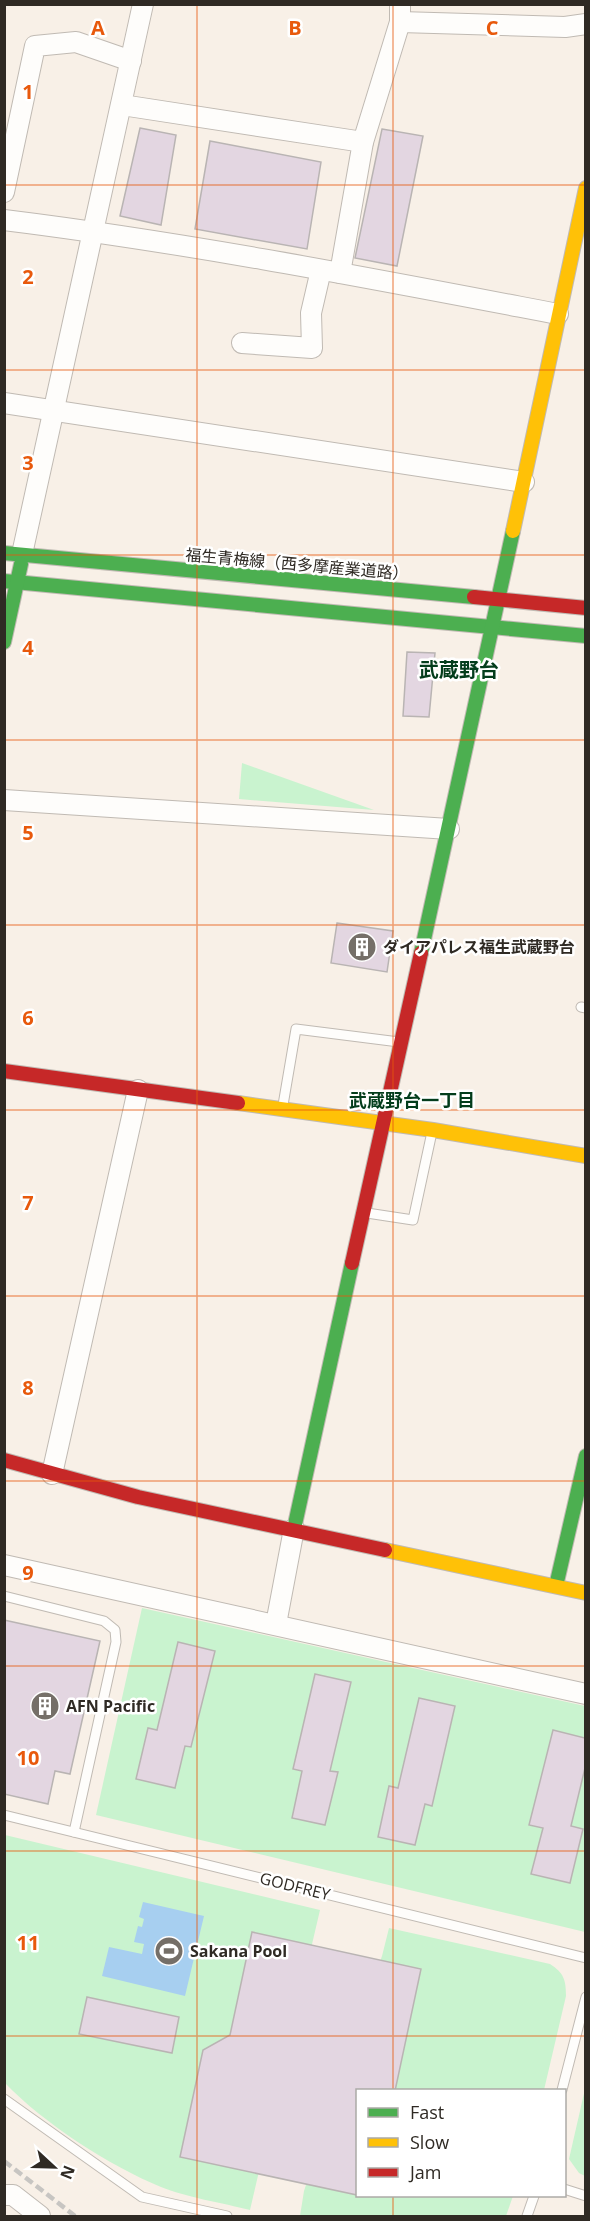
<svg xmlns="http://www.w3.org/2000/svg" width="590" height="2221" font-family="'Open Sans','Noto Sans JP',sans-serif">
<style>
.green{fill:#c9f3cf}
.water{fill:#a7cff0}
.building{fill:#e3d6e1;stroke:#b9b4b3;stroke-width:1.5}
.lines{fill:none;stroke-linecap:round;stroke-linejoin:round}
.lane-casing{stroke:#c0bab3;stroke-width:11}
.street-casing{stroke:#c0bab3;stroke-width:22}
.fast-casing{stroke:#c0bab3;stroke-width:16}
.slow-casing{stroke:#c0bab3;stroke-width:16}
.jam-casing{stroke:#c0bab3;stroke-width:16}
.lane{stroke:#fefdfb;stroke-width:9}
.street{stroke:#fefdfb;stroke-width:20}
.fast{stroke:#4caf50;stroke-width:14}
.slow{stroke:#ffc107;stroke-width:14}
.jam{stroke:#c62828;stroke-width:14}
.rail{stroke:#c7c5c2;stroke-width:4.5;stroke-dasharray:9 4.5;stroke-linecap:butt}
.grid{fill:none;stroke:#e8590c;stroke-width:1.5;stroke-opacity:0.55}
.labels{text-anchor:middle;stroke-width:5;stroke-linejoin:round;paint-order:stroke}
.street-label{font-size:16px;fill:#2f2a24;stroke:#fff}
.poi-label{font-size:16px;font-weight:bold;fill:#2f2a24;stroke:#fff;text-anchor:start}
.neighbourhood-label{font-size:18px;font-weight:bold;fill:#033d1c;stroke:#fff}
.quarter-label{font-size:20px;font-weight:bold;fill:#033d1c;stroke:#fff}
.grid-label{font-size:20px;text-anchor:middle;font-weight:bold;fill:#e8590c;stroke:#fff;stroke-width:5;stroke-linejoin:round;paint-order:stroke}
</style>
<rect width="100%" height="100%" fill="#f8f0e7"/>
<!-- green -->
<g class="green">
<polygon points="242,763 374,810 239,799"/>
<polygon points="142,1608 585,1706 585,1932 96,1815"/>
<path d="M 5,1835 L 320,1910 L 250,2210 C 223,2203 185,2197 161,2187 C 110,2166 43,2123 5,2083 Z"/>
<path d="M 389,1928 L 550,1964 C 564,1973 566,1980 566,1996 L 544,2090 L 358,2090 L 358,2196 L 513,2196 L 506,2216 L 300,2216 L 304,2191 L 382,1956 Z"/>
<polygon points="585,2089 585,2176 579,2173 569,2159"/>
</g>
<!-- water -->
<polygon class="water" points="143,1902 204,1916 185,1996 102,1976 109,1947 142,1954 144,1944 134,1942 138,1926 142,1927 144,1919 139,1917"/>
<!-- building -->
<g class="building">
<polygon points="140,128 176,135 161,225 120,216"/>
<polygon points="382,129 423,136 397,266 355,258"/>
<polygon points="210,141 321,162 307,249 195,229"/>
<polygon points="407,652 435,653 429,717 403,716"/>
<polygon points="337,923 393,931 387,972 331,963"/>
<polygon points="4,1620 100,1641 70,1774 55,1771 48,1804 4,1794"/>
<polygon points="178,1642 215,1651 191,1747 185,1746 175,1788 136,1779 148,1728 157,1730"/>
<polygon points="315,1674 351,1682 330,1771 338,1772 325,1825 292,1818 302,1771 293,1769"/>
<polygon points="419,1698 455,1706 432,1806 425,1804 415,1845 378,1837 389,1786 398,1788"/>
<polygon points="553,1730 585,1738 585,1768 571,1826 583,1829 570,1883 531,1874 543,1828 529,1825"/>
<polygon points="252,1932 421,1969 395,2091 357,2091 357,2195 180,2157 203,2050 230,2035"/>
<polygon points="87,1997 179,2017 172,2053 79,2034"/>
</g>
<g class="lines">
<!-- lane casing -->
<g class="lane-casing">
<g id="lane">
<polyline points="581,1007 586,1008"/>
<polyline points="283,1105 296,1029 399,1042"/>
<polyline points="367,1213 413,1220 432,1132"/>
<polyline points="4,1596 104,1621 115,1630 116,1642 74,1832"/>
<polyline points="4,1815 586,1958"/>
<polyline points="562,2090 586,1997"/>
<polyline points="4,2099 142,2197 227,2216"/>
<polyline points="564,2189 586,2196"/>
<polyline points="527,2216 534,2196"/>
</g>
</g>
<!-- street casing -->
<g class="street-casing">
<g id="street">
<polyline points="400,22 565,27 586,24"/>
<polyline points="122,105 363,142"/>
<polyline points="4,192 35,46 76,42 131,61"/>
<path d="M 4,220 C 190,243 374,279 558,314"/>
<polyline points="340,273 363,142 400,22 400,4"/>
<polyline points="242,343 312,348 311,313 321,270"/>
<polyline points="4,403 524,482"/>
<polyline points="22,554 143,4"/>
<polyline points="4,800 449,829"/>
<polyline points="52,1474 138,1090"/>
<polyline points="4,1565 586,1694"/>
<polyline points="276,1624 294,1529"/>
<polyline points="4,2195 13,2195 40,2216"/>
</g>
</g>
<!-- fast casing -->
<g class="fast-casing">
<g id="fast">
<polyline points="4,553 474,597"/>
<polyline points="4,581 586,636"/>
<polyline points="4,642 21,564"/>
<polyline points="421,953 513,531"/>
<polyline points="294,1529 352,1263"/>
<polyline points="556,1586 586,1456"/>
</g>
</g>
<!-- slow casing -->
<g class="slow-casing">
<g id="slow">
<polyline points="513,531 586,188"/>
<polyline points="238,1103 433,1130 586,1156"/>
<polyline points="385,1550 586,1593"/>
</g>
</g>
<!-- jam casing -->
<g class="jam-casing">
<g id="jam">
<polyline points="474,597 586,608"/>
<polyline points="4,1071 238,1103"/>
<polyline points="352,1263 421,953"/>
<polyline points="4,1460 138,1497 385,1550"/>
</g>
</g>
<!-- lane -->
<use href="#lane" class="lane"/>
<!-- street -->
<use href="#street" class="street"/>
<!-- fast -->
<use href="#fast" class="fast"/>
<!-- slow -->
<use href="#slow" class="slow"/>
<!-- jam -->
<use href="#jam" class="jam"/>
<!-- rail -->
<polyline class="rail" points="4,2161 75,2216"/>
</g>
<!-- grid -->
<path class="grid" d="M 197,4 L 197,2216M 393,4 L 393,2090M 4,185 L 586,185M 4,370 L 586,370M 4,555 L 586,555M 4,740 L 586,740M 4,925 L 586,925M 4,1110 L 586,1110M 4,1296 L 586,1296M 4,1481 L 586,1481M 4,1666 L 586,1666M 4,1851 L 586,1851M 4,2036 L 586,2036M 393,2196 L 393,2216"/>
<!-- icons -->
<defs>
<g id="building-disc" transform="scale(1.5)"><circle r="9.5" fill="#756f68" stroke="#fff"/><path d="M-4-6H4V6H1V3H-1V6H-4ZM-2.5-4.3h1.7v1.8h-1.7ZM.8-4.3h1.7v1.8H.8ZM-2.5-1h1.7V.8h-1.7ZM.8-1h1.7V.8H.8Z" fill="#fff"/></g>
<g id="stadium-disc" transform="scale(1.5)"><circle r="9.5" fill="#756f68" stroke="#fff"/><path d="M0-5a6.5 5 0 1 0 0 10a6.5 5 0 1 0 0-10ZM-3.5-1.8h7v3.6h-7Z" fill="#fff"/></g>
</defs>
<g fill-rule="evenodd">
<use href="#building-disc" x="362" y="947"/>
<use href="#building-disc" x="45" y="1706"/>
<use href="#stadium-disc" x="169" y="1951"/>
</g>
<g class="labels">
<!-- street labels -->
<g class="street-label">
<text transform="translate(297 564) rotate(5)" y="6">福生青梅線（西多摩産業道路）</text>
<text transform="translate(295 1886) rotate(14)" y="6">GODFREY</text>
</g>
<!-- poi labels -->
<g class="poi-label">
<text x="383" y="953">ダイアパレス福生武蔵野台</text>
<text x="66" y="1712">AFN Pacific</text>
<text x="190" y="1957">Sakana Pool</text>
</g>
<!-- neighbourhood labels -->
<g class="neighbourhood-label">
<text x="412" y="1107">武蔵野台一丁目</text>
</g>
<!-- quarter labels -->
<g class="quarter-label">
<text x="459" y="677">武蔵野台</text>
</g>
</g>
<g class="grid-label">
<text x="98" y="35">A</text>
<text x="295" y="35">B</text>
<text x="492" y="35">C</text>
<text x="28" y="99">1</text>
<text x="28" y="284">2</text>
<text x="28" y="470">3</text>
<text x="28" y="655">4</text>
<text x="28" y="840">5</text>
<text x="28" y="1025">6</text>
<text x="28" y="1210">7</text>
<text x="28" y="1395">8</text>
<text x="28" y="1580">9</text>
<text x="28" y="1765">10</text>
<text x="28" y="1950">11</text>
</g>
<!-- border -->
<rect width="590" height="2221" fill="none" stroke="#2f2a24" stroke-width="12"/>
<!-- legend -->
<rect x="356" y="2089" width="210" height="108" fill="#ffffff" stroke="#acaaa7" stroke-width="1.5"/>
<rect x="368" y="2108" width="30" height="9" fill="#4caf50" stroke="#acaaa7" stroke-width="1.5"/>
<text x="410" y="2119" font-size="18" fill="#2f2a24">Fast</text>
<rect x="368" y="2138" width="30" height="9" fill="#ffc107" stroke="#acaaa7" stroke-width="1.5"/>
<text x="410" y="2149" font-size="18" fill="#2f2a24">Slow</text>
<rect x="368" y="2168" width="30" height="9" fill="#c62828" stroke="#acaaa7" stroke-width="1.5"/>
<text x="410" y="2179" font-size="18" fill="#2f2a24">Jam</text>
<!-- north arrow -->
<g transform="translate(54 2167) rotate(112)" stroke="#ffffff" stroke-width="4.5" paint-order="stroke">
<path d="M0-4.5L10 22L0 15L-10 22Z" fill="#2f2a24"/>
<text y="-9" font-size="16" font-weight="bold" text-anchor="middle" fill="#2f2a24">N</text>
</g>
</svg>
